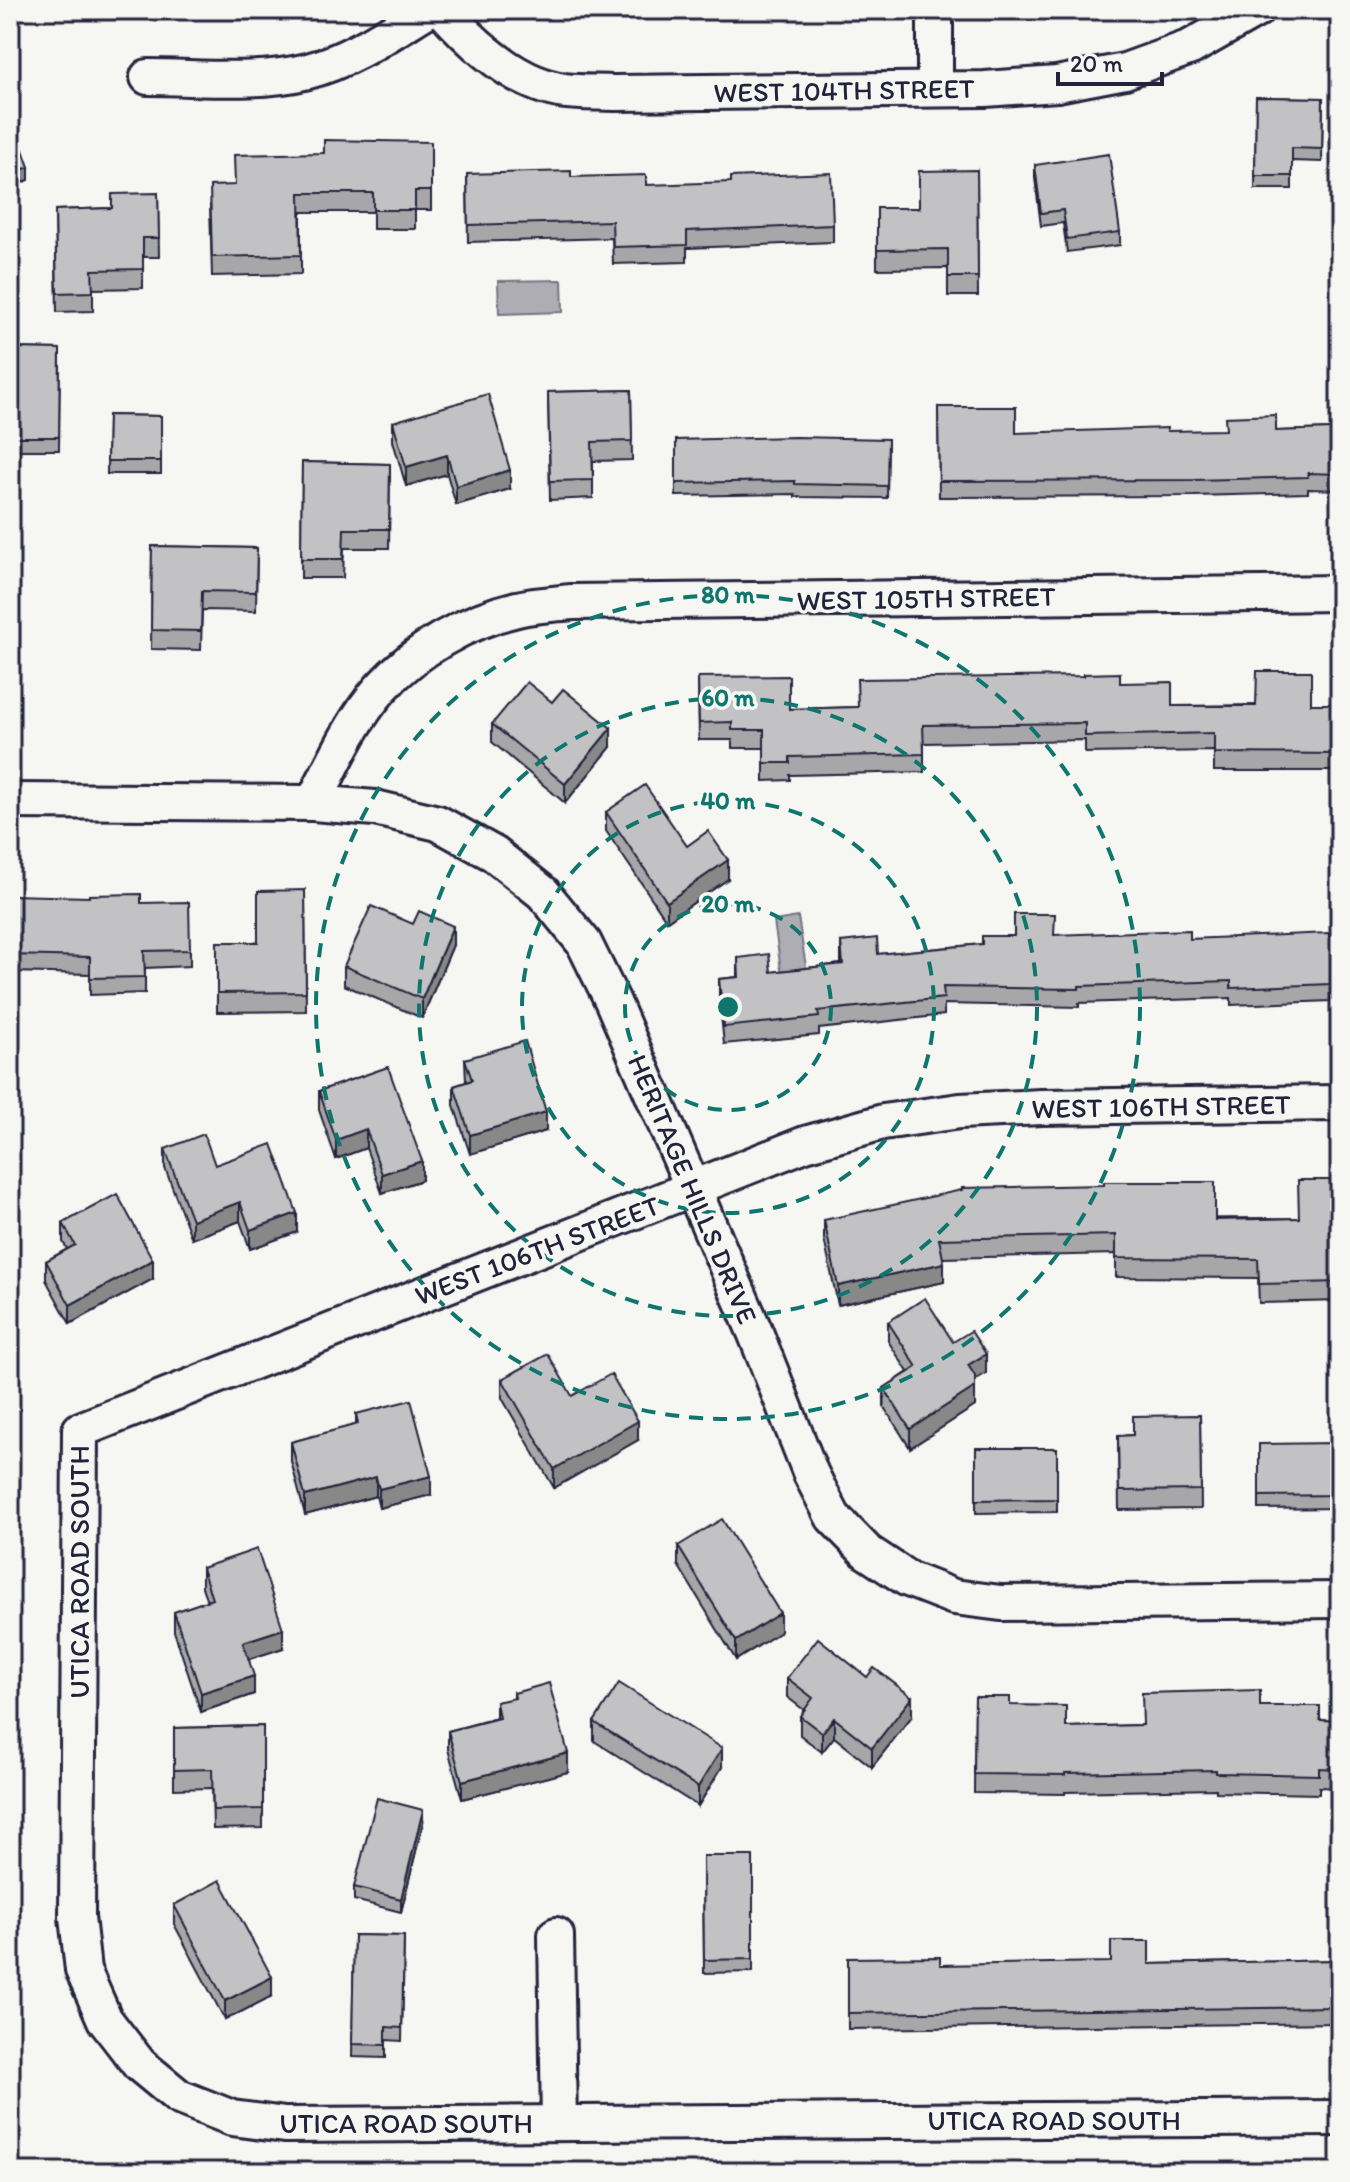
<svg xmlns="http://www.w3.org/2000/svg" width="1350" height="2182" font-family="Itim,sans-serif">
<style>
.water{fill:#adadb3;stroke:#757583;stroke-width:2}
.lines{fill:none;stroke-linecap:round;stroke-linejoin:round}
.minor-casing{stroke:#22223b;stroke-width:40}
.minor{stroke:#f6f6f2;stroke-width:34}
.wall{fill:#a7a7a9;stroke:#22223b;stroke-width:2}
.shaded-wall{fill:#888889;stroke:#22223b;stroke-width:2}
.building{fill:#c2c2c4;stroke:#22223b;stroke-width:2}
.ring{fill:none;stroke:#0f766e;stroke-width:4;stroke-dasharray:14 10}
.labels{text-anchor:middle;stroke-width:7;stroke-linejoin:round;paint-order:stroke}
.street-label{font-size:28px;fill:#22223b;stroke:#f6f6f2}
.centre{fill:#0f766e;stroke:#f6f6f2;stroke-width:4}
.ring-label{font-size:24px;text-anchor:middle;font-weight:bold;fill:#0f766e;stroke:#f6f6f2;stroke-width:7;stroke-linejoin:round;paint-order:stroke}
</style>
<rect width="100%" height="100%" fill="#f6f6f2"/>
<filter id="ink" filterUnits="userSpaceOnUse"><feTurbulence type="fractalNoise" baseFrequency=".0125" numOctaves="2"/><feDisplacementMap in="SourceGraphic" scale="16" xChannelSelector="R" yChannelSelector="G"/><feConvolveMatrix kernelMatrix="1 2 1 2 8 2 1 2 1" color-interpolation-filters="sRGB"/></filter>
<g filter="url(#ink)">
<!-- water -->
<g class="water">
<polygon points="562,280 563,312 499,314 498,281"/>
<polygon points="798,917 807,973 782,977 774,921"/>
</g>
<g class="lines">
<!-- minor casing -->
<g class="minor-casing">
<g id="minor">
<path d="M 443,10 C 474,45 517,85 565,91 C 582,93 599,92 615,93 L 985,89 L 1057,84 L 1125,71 L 1191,47 L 1256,10"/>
<polyline points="935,10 935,89"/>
<path d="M 148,77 C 200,77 257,84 308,71 C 351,60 389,33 427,10"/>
<polyline points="10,801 313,803 375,808 438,823 494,854 543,893 584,943 612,1000 755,1332 811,1474 833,1517 867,1552 908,1579 954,1597 1001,1603 1340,1600"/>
<path d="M 313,803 C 333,764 352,721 381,688 C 416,649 467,621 517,609 C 535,605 554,604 572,602 L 1340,593"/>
<polyline points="1340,1103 1041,1107 960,1111 883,1122 805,1144 80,1430 77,1917 83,1970 105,2020 139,2064 179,2097 232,2118 285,2125 1340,2118"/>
<polyline points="556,1935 559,2123"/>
</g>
</g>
<!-- minor -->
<use href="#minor" class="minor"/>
</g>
<!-- wall -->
<g class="wall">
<polygon points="1256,97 1323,98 1322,162 1292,161 1292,189 1255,189"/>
<polygon points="431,142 431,210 415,210 415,229 373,229 373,212 301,212 301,274 212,276 210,205 235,185 324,153"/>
<polygon points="1035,165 1120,232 1120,245 1067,252 1063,223 1041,226 1035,178"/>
<polygon points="977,170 978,296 948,296 948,268 877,269 877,208 919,208"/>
<polygon points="467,174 646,185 833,225 833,242 687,248 687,262 613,264 612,238 468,242"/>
<polygon points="158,193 159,257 143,257 143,288 93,289 93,311 57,312 55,210 112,208"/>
<polygon points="10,348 60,349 59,450 13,450 14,410 10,410"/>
<polygon points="631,390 632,460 593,461 593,498 550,500 548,392"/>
<polygon points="938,407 1016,433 1276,431 1332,429 1340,418 1340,490 1308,489 1308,493 1194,496 939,497"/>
<polygon points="108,415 161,416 161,474 107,474"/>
<polygon points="393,422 510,489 456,505 447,474 406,486 393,441"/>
<polygon points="888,439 887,498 795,497 795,494 676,496 676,440"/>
<polygon points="302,462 390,464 389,548 344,548 343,578 301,578"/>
<polygon points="152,546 257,548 256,611 202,610 201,650 151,649"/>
<polygon points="698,677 789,709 858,707 1120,683 1172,706 1340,704 1340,771 1214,771 1214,751 1085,753 1085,740 924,743 924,772 790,775 790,780 764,781 764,748 732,748 732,740 699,740"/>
<polygon points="552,702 611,747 565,803 492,742 492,724"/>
<polygon points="606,812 687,846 728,879 667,921 606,831"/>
<polygon points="305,890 306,1011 217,1012 217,942 258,942"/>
<polygon points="10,895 141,903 190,950 190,966 145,968 145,993 90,995 90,974 10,972"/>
<polygon points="413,924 453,945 422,1018 344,985 344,966"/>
<polygon points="1055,935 1190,939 1340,937 1340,995 1331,995 1331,1001 1231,1005 1231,998 1079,1003 1079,1007 944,1004 944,1015 819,1029 819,1035 724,1044 719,996 719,979 738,977 738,958 771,972 841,964 841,942 878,954 982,944 1014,936"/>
<polygon points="465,1059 546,1131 470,1154 454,1105 454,1086 466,1082"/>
<polygon points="388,1067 422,1180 382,1193 366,1148 336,1159 319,1110 319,1091"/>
<polygon points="165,1149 215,1165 297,1232 250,1249 240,1221 192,1239 165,1168"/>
<polygon points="1340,1180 1340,1301 1259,1303 1258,1278 1116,1277 1116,1254 943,1258 944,1282 838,1305 824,1239 824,1220 1298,1218"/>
<polygon points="63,1223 153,1279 70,1324 46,1280 46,1261 67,1249 63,1242"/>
<polygon points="888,1322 953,1342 986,1373 975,1380 975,1406 910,1448 884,1407 884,1388 908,1372 888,1341"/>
<polygon points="502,1379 638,1440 554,1488 502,1398"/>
<polygon points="356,1414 431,1495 379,1508 376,1496 305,1515 291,1461 291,1442 356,1425"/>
<polygon points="1200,1415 1201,1509 1119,1510 1118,1436 1133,1435"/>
<polygon points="1259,1444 1340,1446 1340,1508 1259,1509"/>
<polygon points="976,1448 1057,1448 1057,1512 976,1513"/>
<polygon points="678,1546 780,1632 736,1660 678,1565"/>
<polygon points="202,1568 283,1648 249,1659 254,1694 201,1712 174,1631 174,1612 207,1601 202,1587"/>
<polygon points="787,1678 912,1716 872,1767 834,1737 822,1752 800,1735 800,1716 804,1710 787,1697"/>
<polygon points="514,1693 568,1772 462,1799 448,1749 448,1731 496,1718 496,1702 514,1699"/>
<polygon points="975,1697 1010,1705 1066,1727 1143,1725 1260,1706 1320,1720 1340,1721 1340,1788 1319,1787 1319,1794 1216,1792 1216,1789 1065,1792 1065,1794 974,1793"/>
<polygon points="594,1722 722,1767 698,1806 594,1741"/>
<polygon points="263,1726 263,1828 213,1829 212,1788 174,1789 174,1728"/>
<polygon points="423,1823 401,1912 354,1900 354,1887"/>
<polygon points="703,1856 753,1856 753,1972 704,1973"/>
<polygon points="174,1905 272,1996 225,2020 174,1924"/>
<polygon points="354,1935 404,1936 402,2041 386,2040 386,2058 352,2057"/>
<polygon points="848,1958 940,1965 1149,1964 1340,1960 1340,2023 848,2029"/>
</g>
<!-- shaded-wall -->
<g class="shaded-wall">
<polygon points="10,10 16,10 10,23"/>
<polygon points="29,167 29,180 10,187 10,174"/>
<polygon points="447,455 447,474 406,486 406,467"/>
<polygon points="510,470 510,489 456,505 456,486"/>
<polygon points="16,499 16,518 10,574 10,555"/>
<polygon points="611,728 611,747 565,803 565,784"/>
<polygon points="728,860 728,879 667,921 667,902"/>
<polygon points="453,926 453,945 422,1018 422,999"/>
<polygon points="546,1112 546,1131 470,1154 470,1135"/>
<polygon points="366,1129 366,1148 336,1159 336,1140"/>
<polygon points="422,1161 422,1180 382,1193 382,1174"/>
<polygon points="240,1202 240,1221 192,1239 192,1220"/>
<polygon points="297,1213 297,1232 250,1249 250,1230"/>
<polygon points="153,1260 153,1279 70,1324 70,1305"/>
<polygon points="944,1263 944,1282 838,1305 838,1286"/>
<polygon points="986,1354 986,1373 968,1384 968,1365"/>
<polygon points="975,1387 975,1406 910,1448 910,1429"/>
<polygon points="638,1421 638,1440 554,1488 554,1469"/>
<polygon points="431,1476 431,1495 379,1508 379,1489"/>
<polygon points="376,1477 376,1496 305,1515 305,1496"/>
<polygon points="780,1613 780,1632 736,1660 736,1641"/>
<polygon points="283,1629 283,1648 243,1661 243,1642"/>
<polygon points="254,1676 254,1694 201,1712 201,1693"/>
<polygon points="912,1697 912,1716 872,1767 872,1748"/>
<polygon points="834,1718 834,1737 822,1752 822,1733"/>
<polygon points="722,1748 722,1767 698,1806 698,1787"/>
<polygon points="568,1753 568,1772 462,1799 462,1781"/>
<polygon points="423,1810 423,1823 401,1912 401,1899"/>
<polygon points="272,1977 272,1996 225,2020 225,2001"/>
</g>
<!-- building -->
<g class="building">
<polygon points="1256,97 1323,98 1322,149 1292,148 1292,176 1255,176"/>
<polygon points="10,113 29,167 10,174"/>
<polygon points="324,140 431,142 431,191 415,191 415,210 373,210 373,193 300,193 301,255 212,257 210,186 235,185 234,155 324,153"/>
<polygon points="1109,154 1120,232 1067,239 1063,210 1041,213 1035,165"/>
<polygon points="977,170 978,277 948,277 948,249 877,250 877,208 919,208 919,171"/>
<polygon points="571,171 571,177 646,175 646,185 731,182 731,177 831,173 833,225 687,231 687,245 613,247 612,221 468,225 467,174"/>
<polygon points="158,193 159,238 143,238 143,269 92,270 93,292 57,293 55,210 112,208 112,194"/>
<polygon points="10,348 60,349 59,437 13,437 14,397 10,397"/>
<polygon points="631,390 632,441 592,442 593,480 550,481 548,392"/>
<polygon points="488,394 510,470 456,486 447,455 406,467 393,422"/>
<polygon points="938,407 1016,407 1016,433 1167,428 1167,431 1226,430 1225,417 1276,415 1276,431 1332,429 1332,418 1340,418 1340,474 1308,473 1308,477 1194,480 939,481"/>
<polygon points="108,415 161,416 161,461 107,461"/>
<polygon points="796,437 888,439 887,486 795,484 795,481 676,483 676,440"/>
<polygon points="302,462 390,464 389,529 344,529 343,559 301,559"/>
<polygon points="10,498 16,499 10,555"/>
<polygon points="152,546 257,548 256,592 202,591 201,631 151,630"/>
<polygon points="1257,671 1311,671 1311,704 1340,704 1340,754 1214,753 1214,733 1085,736 1085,723 923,725 924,754 790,757 790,763 764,763 764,730 732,730 732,722 699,723 698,677 789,676 789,709 858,707 857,679 1084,676 1084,674 1120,673 1120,683 1172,682 1172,706 1256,706"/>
<polygon points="527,682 552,702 563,689 611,728 565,784 492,724"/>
<polygon points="645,785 687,846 708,831 728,860 667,902 606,812"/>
<polygon points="305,890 306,992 217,993 217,942 258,942 258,891"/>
<polygon points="141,894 141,903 189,902 190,950 144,951 145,977 90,978 90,957 10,955 10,895 89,897 89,895"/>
<polygon points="371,906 413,924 419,911 453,926 422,999 344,966"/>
<polygon points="1014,914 1055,914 1054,935 1190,930 1190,939 1329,933 1329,937 1340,937 1340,977 1331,978 1331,984 1231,988 1231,981 1079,986 1079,989 943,987 944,998 818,1011 819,1017 724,1027 719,979 739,977 738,958 769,954 771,972 843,964 841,942 877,938 878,954 982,944 982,936 1014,936"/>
<polygon points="525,1041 546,1112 470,1135 454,1086 472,1080 465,1059"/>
<polygon points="388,1067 422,1161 382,1174 366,1129 336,1140 319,1091"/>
<polygon points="204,1134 215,1165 272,1144 297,1213 250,1230 240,1202 192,1220 165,1149"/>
<polygon points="1298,1180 1340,1180 1340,1282 1259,1284 1258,1259 1116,1258 1116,1235 939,1239 944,1263 838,1286 824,1220 962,1190 962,1188 1104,1185 1104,1182 1215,1182 1215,1220 1299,1218"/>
<polygon points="117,1194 153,1260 70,1305 46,1261 75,1245 63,1223"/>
<polygon points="925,1298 953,1342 971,1331 986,1354 968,1365 975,1376 975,1387 910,1429 884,1388 917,1367 888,1322"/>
<polygon points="548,1354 572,1396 611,1374 638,1421 554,1469 502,1379"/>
<polygon points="411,1400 431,1476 379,1489 376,1477 305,1496 291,1442 358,1424 356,1414"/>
<polygon points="1200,1415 1201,1490 1119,1491 1118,1436 1133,1435 1133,1416"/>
<polygon points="1335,1443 1335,1446 1340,1446 1340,1495 1259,1496 1259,1444"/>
<polygon points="976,1448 1057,1448 1057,1499 976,1500"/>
<polygon points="722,1519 780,1613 736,1641 678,1546"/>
<polygon points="257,1549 283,1629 243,1642 254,1676 201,1693 174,1612 212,1599 202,1568"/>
<polygon points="818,1638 867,1677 874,1668 912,1697 872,1748 834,1718 822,1733 800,1716 813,1698 787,1678"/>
<polygon points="549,1683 568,1753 462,1781 448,1731 499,1718 496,1702 515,1698 514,1693"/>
<polygon points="619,1683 722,1748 698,1787 594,1722"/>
<polygon points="1260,1690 1260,1706 1320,1706 1320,1720 1340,1721 1340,1769 1319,1768 1319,1775 1216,1773 1216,1770 1065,1773 1065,1775 974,1774 975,1697 1010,1697 1010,1705 1066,1706 1066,1727 1143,1725 1142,1693"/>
<polygon points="263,1726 263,1809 213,1810 212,1769 174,1770 174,1728"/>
<polygon points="377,1798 423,1810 401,1899 354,1887"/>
<polygon points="703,1856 753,1856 753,1959 704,1960"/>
<polygon points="220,1880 272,1977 225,2001 174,1905"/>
<polygon points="354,1935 404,1936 402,2028 386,2027 386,2045 352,2044"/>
<polygon points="1111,1941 1149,1941 1149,1964 1340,1960 1340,2007 848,2013 848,1958 940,1957 940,1965 1111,1962"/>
</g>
</g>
<!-- distance rings -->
<g class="ring">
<circle cx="728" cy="1007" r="103"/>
<circle cx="728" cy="1007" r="206"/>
<circle cx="728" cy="1007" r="309"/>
<circle cx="728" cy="1007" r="412"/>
</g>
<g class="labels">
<!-- street labels -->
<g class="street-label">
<text transform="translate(844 90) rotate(-1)" y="10">WEST 104TH STREET</text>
<text transform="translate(926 598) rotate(-1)" y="10">WEST 105TH STREET</text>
<text transform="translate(1161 1106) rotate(-1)" y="10">WEST 106TH STREET</text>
<text transform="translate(693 1189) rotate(67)" y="10">HERITAGE HILLS DRIVE</text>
<text transform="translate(537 1250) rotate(-21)" y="10">WEST 106TH STREET</text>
<text transform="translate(79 1572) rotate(-90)" y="10">UTICA ROAD SOUTH</text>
<text x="1054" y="2130">UTICA ROAD SOUTH</text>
<text x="406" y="2133">UTICA ROAD SOUTH</text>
</g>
</g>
<circle cx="728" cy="1007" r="12" class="centre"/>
<g class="ring-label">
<text x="728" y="603">80 m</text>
<text x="728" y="706">60 m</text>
<text x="728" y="809">40 m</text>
<text x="728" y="912">20 m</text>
</g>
<!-- margin -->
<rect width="1350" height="2182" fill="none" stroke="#f6f6f2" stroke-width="40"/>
<rect x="20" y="20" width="1310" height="2142" fill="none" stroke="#22223b" stroke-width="3" filter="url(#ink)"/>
<!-- scale -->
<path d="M1058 72v12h104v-12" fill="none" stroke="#22223b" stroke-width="4"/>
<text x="1070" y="72" font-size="24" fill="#22223b" stroke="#f6f6f2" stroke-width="6" paint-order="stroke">20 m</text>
</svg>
